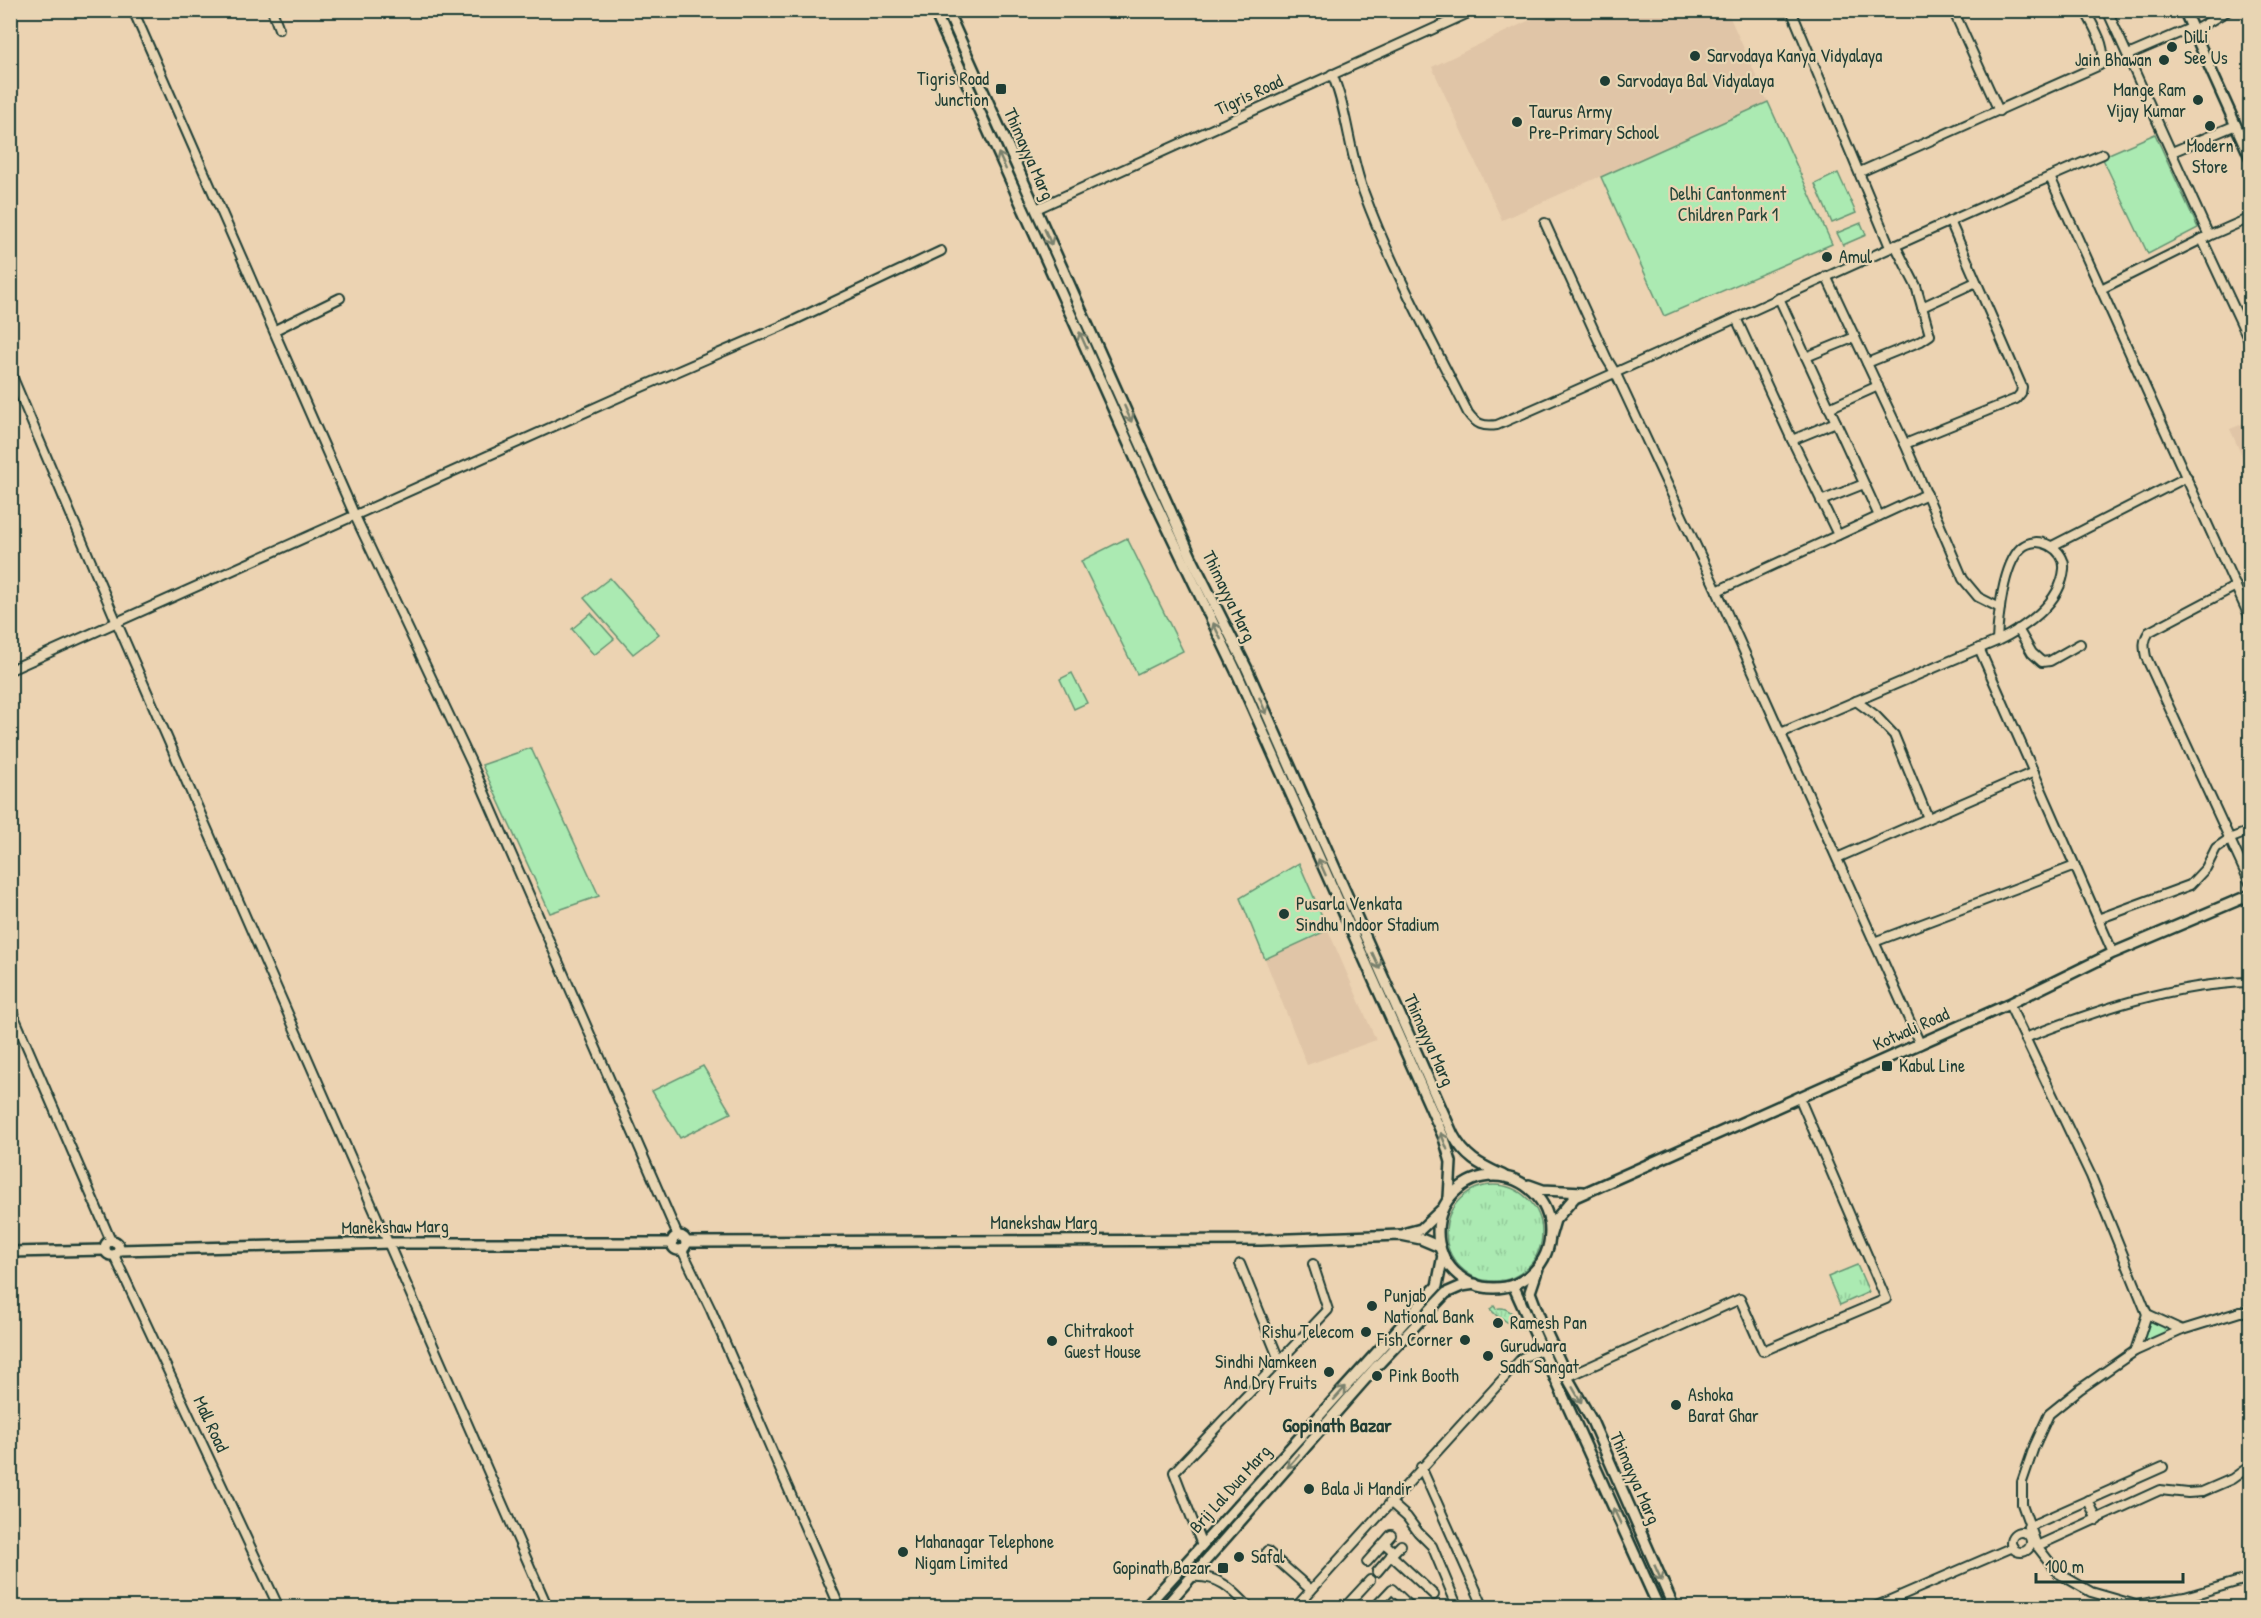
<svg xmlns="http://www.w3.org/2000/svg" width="2261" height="1618" font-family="'Patrick Hand',sans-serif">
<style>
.built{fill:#e0c5a7}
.grass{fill:url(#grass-tufts);stroke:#659473;stroke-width:1.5}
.green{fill:#abeab2;stroke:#659473;stroke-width:1.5}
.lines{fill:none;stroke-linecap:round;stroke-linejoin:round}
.minor-casing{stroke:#1f3d34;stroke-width:12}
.tertiary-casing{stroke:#1f3d34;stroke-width:14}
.minor{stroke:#e8d5b3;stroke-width:8}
.tertiary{stroke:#e8d5b3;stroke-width:9}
.oneway{stroke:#79816d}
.poi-dot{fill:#1f3d34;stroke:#e8d5b3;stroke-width:2}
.labels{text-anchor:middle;stroke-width:4.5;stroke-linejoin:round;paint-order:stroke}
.poi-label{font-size:18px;fill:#1f3d34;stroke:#e8d5b3;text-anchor:start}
.street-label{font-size:18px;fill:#1f3d34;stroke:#e8d5b3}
.park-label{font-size:18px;fill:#26463a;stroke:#e8d5b3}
.neighbourhood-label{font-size:20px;font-weight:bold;fill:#1f3d34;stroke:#e8d5b3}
</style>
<defs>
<pattern id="grass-tufts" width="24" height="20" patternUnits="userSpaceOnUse" patternTransform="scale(1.5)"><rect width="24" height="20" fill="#abeab2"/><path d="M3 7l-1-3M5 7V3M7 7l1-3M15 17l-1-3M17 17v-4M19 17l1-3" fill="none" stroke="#93ca9a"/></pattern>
</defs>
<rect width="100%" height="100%" fill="#ecd3b2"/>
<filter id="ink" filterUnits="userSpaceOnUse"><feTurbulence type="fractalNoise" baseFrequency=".0167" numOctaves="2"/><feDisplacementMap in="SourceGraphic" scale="12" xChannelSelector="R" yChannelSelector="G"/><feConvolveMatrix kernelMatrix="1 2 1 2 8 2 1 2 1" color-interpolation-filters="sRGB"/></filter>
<g filter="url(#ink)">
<!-- built -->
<g class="built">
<polygon points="1551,10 1727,11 1768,102 1502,220 1432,67"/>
<polygon points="2250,421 2250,474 2230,429"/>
<polygon points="1328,930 1376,1040 1307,1065 1265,959"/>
</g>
<!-- grass -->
<g class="grass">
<circle cx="1494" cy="1233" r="48"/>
<polygon points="1857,1265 1869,1292 1840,1305 1828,1277"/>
<path d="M 1494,1306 L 1496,1309 C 1502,1306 1507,1309 1512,1313 L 1512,1318 L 1519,1322 L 1522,1328 L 1511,1321 L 1510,1324 L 1500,1317 L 1499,1318 L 1490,1309 Z"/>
<polygon points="2152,1320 2171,1329 2169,1332 2145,1342 2142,1340 2149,1323"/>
</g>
<!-- green -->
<g class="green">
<polygon points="1768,102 1832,244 1664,316 1601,177"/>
<polygon points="2155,134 2198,228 2148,254 2102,157"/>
<polygon points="1838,173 1856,213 1832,223 1815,184"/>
<polygon points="1861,223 1866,235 1843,245 1837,233"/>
<polygon points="1127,538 1183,651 1137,674 1081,561"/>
<polygon points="610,578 659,634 633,654 584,598"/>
<polygon points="591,613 614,639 594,655 572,629"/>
<polygon points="1072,673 1087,703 1074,709 1060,679"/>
<polygon points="531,748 599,896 550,913 482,765"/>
<polygon points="1299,863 1328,930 1265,959 1240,898"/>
<polygon points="703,1066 731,1113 680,1138 652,1091"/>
</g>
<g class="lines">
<!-- minor casing -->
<g class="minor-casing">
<g id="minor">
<polyline points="133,10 355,516 472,764 678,1236"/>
<polyline points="272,10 279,29"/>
<polyline points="1791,10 1890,247"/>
<polyline points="1953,10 1999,111"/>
<polyline points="2107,10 2209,236"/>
<polyline points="2193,31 2229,10"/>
<polyline points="2128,55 2191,28"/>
<path d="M 1332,74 C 1348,112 1349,154 1364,193 C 1392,269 1432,341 1468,413 C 1476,424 1483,427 1497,425 C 1700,337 1899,241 2103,154"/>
<polyline points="2172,152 2236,125"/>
<path d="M 1860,172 L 2100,65 C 2110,50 2092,25 2085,10"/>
<polyline points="2050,177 2250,618"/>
<polyline points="1036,209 1475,10"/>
<polyline points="1545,223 1607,359 1616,374 1717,591 1920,1044"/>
<polyline points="2202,239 2250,342"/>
<polyline points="1826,276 1905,444 1963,579 1978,597 2000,608"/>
<polyline points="2101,289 2202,239 2250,218"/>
<polyline points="1779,298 1879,516"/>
<polyline points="1922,307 1976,282"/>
<polyline points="1736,318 1792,440 1838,535"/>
<polyline points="275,330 340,298"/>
<polyline points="1806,357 1855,337"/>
<polyline points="1867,363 1921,341 1930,335 1916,286 1895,245"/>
<polyline points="10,371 117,623 548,1608"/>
<polyline points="1829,408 1878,386"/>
<polyline points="1792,440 1836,422"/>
<polyline points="1905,444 2016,399 2021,393 2022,387 1950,221"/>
<polyline points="1821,501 1864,484"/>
<polyline points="2052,546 2187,477"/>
<path d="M 2236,586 L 2149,632 C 2143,641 2144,647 2146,657 L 2250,883"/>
<polyline points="1717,591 1927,494"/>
<polyline points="2018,629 2032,653 2042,662 2050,661 2080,644"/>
<polyline points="10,670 630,392 782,326 941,251"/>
<polyline points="1856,701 1875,715 1894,735 1928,818"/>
<path d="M 1781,733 L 1997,641 C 2025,628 2061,603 2064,569 C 2066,549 2037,533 2021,548 C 2003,565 1998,617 1997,641"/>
<polyline points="1837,858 2034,772"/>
<polyline points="2075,866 2113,953"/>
<polyline points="2098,919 2190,885 2206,868 2216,848 2229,839 2250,831"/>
<polyline points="1874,942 2075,866 1979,648"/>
<polyline points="2009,1004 2091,1176 2147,1314 2135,1351"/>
<polyline points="10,1007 111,1241"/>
<path d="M 2025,1038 C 2097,1010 2172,984 2250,982"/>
<polyline points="682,1250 711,1310 840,1608"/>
<polyline points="114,1255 279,1608"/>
<polyline points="1240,1264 1280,1362"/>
<polyline points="2250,1312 2240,1312 2182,1330 2135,1351 2080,1389 2049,1414 2034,1447 2022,1482 2022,1504 2037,1546 2058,1573 2091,1592 2136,1605 2185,1597 2250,1578"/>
<polyline points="2147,1314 2182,1330"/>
<polyline points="1567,1377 1740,1299 1763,1351 1886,1299 1799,1097"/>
<polyline points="1421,1467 1484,1608"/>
<polyline points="2088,1500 2097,1520"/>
<polyline points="1390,1502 1407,1517 1418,1532 1432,1546 1458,1608"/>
<polyline points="2028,1527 2163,1467"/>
<circle cx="2021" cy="1542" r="10"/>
<polyline points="1384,1543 1391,1535"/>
<polyline points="1202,1545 1174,1472 1328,1310 1313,1264"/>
<polyline points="2037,1546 2160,1490 2188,1493 2202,1492 2232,1479 2250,1466"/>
<polyline points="1267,1551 1311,1590"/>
<polyline points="1394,1552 1401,1545"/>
<polyline points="1391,1555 1434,1595"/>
<polyline points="1367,1562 1384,1543 1394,1552 1377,1572"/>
<path d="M 1191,1577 C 1219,1575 1231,1588 1250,1608"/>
<polyline points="1295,1608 1522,1358 1540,1350"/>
<polyline points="1344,1608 1370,1580"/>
<polyline points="1374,1608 1392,1589 1412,1608"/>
<polyline points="1872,1608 2013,1547"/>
</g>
</g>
<!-- tertiary casing -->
<g class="tertiary-casing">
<g id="tertiary">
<polyline points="934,10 1150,491 1237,673 1444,1138 1451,1162 1449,1198"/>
<path d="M 947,10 L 1192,559 L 1247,669 L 1453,1135 C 1466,1159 1481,1165 1504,1176"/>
<polyline points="2184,10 2250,157"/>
<circle cx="1494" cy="1232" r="56"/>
<polyline points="1529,1185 1543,1190 1583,1192"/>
<polyline points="1406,1233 1421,1229 1441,1210"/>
<circle cx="679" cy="1243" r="7"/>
<polyline points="1550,1237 1555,1220 1575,1197 2009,1004 2113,953 2250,895"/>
<circle cx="112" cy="1248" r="7"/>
<polyline points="686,1242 1261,1240 1401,1235 1421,1239 1440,1247"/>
<polyline points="119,1250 390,1243 672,1243"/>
<polyline points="10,1252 105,1250"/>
<polyline points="1539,1265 1530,1292 1541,1321 1567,1377 1592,1421 1674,1608"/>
<polyline points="1513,1285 1659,1608"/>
<polyline points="1145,1608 1437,1286 1443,1255"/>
<polyline points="1164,1608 1376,1367 1446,1293 1462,1286 1475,1284"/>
</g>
</g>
<!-- minor -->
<use href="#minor" class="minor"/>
<!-- tertiary -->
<use href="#tertiary" class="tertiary"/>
</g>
<!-- one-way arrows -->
<defs><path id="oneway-shaft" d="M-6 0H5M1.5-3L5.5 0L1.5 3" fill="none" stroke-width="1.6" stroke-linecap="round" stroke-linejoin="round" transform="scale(1.5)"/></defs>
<g class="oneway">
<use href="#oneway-shaft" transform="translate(1002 161) rotate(-115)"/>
<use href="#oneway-shaft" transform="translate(1048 237) rotate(66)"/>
<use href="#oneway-shaft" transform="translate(1083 340) rotate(-114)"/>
<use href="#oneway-shaft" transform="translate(1128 414) rotate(66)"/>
<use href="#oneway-shaft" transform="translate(1217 631) rotate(-115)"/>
<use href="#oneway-shaft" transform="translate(1263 706) rotate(66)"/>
<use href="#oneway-shaft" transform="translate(1322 867) rotate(-114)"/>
<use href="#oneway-shaft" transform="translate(1376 961) rotate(66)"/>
<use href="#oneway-shaft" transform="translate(1444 1141) rotate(-111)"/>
<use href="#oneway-shaft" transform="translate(1340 1393) rotate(-48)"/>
<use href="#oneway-shaft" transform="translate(1577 1395) rotate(60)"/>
<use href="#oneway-shaft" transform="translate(1293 1461) rotate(131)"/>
<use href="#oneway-shaft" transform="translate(1617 1516) rotate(-115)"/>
<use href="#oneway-shaft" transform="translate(1658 1573) rotate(66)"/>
</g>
</g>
<!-- markers -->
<g class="poi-dot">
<circle cx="2172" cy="47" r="6"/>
<circle cx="1695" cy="56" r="6"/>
<circle cx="2164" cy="60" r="6"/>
<circle cx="1605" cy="81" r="6"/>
<rect x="995" y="83" width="12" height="12" rx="3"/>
<circle cx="2198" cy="100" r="6"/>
<circle cx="1517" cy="122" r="6"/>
<circle cx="2210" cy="126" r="6"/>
<circle cx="1827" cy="257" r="6"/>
<circle cx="1284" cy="914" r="6"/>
<rect x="1881" y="1060" width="12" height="12" rx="3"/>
<circle cx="1372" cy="1306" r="6"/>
<circle cx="1498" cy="1323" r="6"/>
<circle cx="1366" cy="1332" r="6"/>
<circle cx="1465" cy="1340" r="6"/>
<circle cx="1052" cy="1341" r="6"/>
<circle cx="1488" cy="1356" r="6"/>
<circle cx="1329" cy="1372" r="6"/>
<circle cx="1377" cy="1376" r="6"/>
<circle cx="1676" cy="1405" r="6"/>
<circle cx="1309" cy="1489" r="6"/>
<circle cx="903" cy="1552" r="6"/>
<circle cx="1239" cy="1557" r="6"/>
<rect x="1217" y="1562" width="12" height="12" rx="3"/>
</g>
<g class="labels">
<!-- poi labels -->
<g class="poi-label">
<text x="2184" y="43">Dilli'<tspan x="2184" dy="21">See Us</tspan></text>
<text x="1707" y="62">Sarvodaya Kanya Vidyalaya</text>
<text x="2152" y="66" text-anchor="end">Jain Bhawan</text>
<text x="989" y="85" text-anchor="end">Tigris Road<tspan x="989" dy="21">Junction</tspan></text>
<text x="1617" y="87">Sarvodaya Bal Vidyalaya</text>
<text x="2186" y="96" text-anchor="end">Mange Ram<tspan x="2186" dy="21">Vijay Kumar</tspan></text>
<text x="1529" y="118">Taurus Army<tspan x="1529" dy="21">Pre-Primary School</tspan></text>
<text x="2210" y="152" text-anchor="middle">Modern<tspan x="2210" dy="21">Store</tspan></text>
<text x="1839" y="263">Amul</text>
<text x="1296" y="910">Pusarla Venkata<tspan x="1296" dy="21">Sindhu Indoor Stadium</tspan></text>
<text x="1899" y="1072">Kabul Line</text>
<text x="1384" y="1302">Punjab<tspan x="1384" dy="21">National Bank</tspan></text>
<text x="1510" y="1329">Ramesh Pan</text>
<text x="1064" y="1337">Chitrakoot<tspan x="1064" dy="21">Guest House</tspan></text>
<text x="1354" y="1338" text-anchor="end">Rishu Telecom</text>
<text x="1453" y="1346" text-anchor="end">Fish Corner</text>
<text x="1500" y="1352">Gurudwara<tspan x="1500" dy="21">Sadh Sangat</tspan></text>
<text x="1317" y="1368" text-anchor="end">Sindhi Namkeen<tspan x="1317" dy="21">And Dry Fruits</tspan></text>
<text x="1389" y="1382">Pink Booth</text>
<text x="1688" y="1401">Ashoka<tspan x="1688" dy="21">Barat Ghar</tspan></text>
<text x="1321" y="1495">Bala Ji Mandir</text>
<text x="915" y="1548">Mahanagar Telephone<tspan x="915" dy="21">Nigam Limited</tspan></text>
<text x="1251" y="1563">Safal</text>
<text x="1211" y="1574" text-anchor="end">Gopinath Bazar</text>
</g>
<!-- street labels -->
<g class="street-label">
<text transform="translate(1249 95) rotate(-25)" y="6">Tigris Road</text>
<text transform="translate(1029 154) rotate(66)" y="6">Thimayya Marg</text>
<text transform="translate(1229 596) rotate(64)" y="6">Thimayya Marg</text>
<text transform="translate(1911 1029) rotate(-24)" y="6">Kotwali Road</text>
<text transform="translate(1429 1040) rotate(66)" y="6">Thimayya Marg</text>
<text x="1044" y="1229">Manekshaw Marg</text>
<text transform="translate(395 1227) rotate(-1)" y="6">Manekshaw Marg</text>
<text transform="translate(211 1424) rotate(65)" y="6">Mall Road</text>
<text transform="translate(1635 1478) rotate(66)" y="6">Thimayya Marg</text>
<text transform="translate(1230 1489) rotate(-48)" y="6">Brij Lal Dua Marg</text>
</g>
<!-- park labels -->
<g class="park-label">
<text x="1728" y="200">Delhi Cantonment<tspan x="1728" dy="21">Children Park 1</tspan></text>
</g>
<!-- neighbourhood labels -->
<g class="neighbourhood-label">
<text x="1337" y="1432">Gopinath Bazar</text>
</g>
</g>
<!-- margin -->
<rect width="2261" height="1618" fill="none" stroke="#e8d5b3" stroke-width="36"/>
<rect x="18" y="18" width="2225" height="1582" fill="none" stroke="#1f3d34" stroke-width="2" filter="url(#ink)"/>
<!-- scale -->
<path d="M2036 1573v9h147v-9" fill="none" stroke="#1f3d34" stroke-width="3"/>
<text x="2045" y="1573" font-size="18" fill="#1f3d34" stroke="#e8d5b3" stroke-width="4.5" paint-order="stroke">100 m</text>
</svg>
